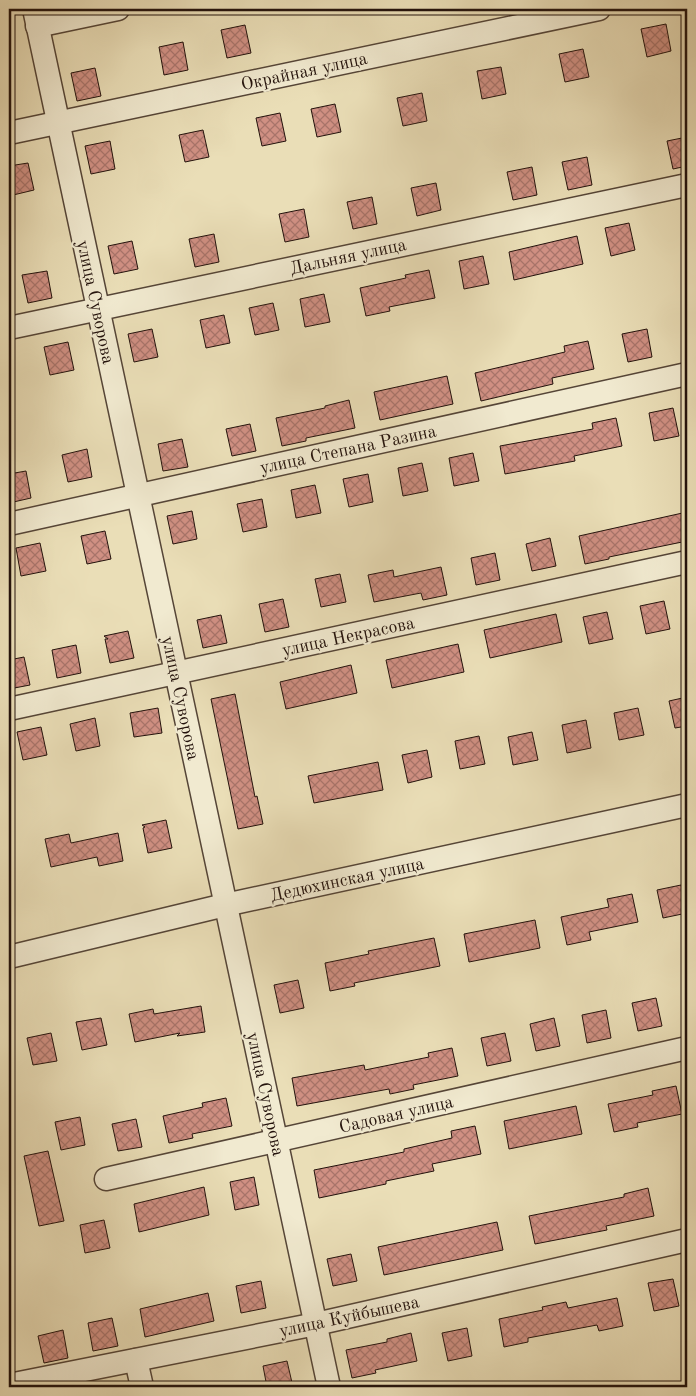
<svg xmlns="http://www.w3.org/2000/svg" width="696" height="1396" font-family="'Old Standard TT',serif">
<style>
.building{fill:url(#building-cross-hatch);stroke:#23120c}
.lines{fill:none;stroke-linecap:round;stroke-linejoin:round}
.minor-casing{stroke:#554537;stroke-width:25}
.minor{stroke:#f1ead0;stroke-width:22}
.labels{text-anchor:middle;stroke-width:4.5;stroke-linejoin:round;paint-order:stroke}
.street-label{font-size:18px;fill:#23120c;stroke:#f1ead0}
</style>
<defs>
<pattern id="building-cross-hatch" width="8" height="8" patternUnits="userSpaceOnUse" patternTransform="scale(1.25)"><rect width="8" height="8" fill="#d09083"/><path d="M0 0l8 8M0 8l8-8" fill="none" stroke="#a8746a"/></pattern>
</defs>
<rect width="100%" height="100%" fill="#eadeb7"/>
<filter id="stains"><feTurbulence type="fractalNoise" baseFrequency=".004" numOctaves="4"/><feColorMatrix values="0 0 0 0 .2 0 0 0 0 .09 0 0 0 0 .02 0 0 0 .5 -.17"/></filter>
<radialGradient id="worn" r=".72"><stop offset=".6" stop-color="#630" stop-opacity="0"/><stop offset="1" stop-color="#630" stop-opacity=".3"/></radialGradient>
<!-- building -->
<g class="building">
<polygon points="666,24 671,51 647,57 641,29"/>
<polygon points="245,25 251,53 227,58 221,30"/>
<polygon points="183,42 188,70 164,75 159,47"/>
<polygon points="583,49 589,77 565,82 559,54"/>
<polygon points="501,67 506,94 482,99 477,71"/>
<polygon points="95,68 101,96 77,101 71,73"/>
<polygon points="422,93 427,121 403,126 397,98"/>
<polygon points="335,104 341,132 317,137 311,109"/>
<polygon points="280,113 286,141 262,146 256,118"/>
<polygon points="203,130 209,157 185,162 179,135"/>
<polygon points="687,137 687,166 673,169 667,141"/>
<polygon points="110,141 115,169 91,174 85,146"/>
<polygon points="587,157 592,185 568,190 562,162"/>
<polygon points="28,163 34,190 9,196 9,166"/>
<polygon points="532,167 537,195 513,200 507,172"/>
<polygon points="436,183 441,210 417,216 411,188"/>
<polygon points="372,197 377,224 353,229 347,202"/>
<polygon points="304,209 309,237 285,242 279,214"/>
<polygon points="629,223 635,250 611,256 605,228"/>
<polygon points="214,234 219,262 195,267 189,239"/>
<polygon points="577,236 583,264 514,280 509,252"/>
<polygon points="132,241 138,269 114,274 108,246"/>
<polygon points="483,256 489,284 464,289 459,261"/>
<polygon points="429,270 435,298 389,307 390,311 366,316 360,288 406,278 405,275"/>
<polygon points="47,271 52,298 28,303 22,275"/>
<polygon points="324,294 330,322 305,327 300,299"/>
<polygon points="273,303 279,330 255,335 249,308"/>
<polygon points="224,315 230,343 206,348 200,320"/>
<polygon points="152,329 158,357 134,362 128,334"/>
<polygon points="647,329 652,357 628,362 622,334"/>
<polygon points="588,341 594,369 552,378 553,384 481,401 475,373 565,352 564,346"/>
<polygon points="68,342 74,370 50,375 44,347"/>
<polygon points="447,376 453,404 380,420 374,392"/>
<polygon points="349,400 355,428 306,438 306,441 282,446 276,418 325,408 325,406"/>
<polygon points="673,408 679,436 654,441 649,413"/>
<polygon points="616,418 622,446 574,456 575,461 505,474 500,446 593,429 592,423"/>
<polygon points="250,424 256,451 232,456 226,429"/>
<polygon points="182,439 188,467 163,471 158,444"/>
<polygon points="87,449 92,477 68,482 62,455"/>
<polygon points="473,453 479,481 454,486 449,458"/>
<polygon points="422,463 428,491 403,496 398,468"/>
<polygon points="26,471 31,498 9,503 9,474"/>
<polygon points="368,474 373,502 349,507 343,479"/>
<polygon points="315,485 321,513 296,518 291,490"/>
<polygon points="262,499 267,527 243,532 237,504"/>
<polygon points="192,511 197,539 173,544 167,516"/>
<polygon points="687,512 687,541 609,557 609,559 585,564 579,536"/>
<polygon points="105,531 111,559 87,564 81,536"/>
<polygon points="550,538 556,566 532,571 526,544"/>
<polygon points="40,543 46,571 21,576 16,548"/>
<polygon points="495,553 500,580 476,585 471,558"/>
<polygon points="441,567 447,595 423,600 421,593 374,602 368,575 393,570 394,577"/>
<polygon points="340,574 346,602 321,607 315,579"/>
<polygon points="283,599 289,627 265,632 259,604"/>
<polygon points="664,601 670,629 646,634 640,606"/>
<polygon points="607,612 613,639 589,644 583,617"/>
<polygon points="556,614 562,642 490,658 484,630"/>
<polygon points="221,615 227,643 203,648 197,620"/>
<polygon points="128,631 134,658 110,663 105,639 108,639 104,636"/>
<polygon points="458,644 464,672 392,688 386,660"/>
<polygon points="76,645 81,673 57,678 52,650"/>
<polygon points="24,657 30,685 9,689 9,660"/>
<polygon points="351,665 357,693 286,709 280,682"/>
<polygon points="235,694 255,797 257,796 263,824 238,829 211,699"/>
<polygon points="687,697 687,726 675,728 669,701"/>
<polygon points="158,708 162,733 134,737 130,713"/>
<polygon points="638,708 644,735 619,740 614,713"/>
<polygon points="95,718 100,746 76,751 70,724"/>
<polygon points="586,720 591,748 567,753 562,725"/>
<polygon points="41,727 47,755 23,760 17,732"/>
<polygon points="532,732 538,760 513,765 508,737"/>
<polygon points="479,736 485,764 460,769 455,741"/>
<polygon points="427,750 432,777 408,783 402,755"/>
<polygon points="378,762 383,790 314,803 308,776"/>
<polygon points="166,820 172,848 148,853 143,828 145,827 142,825"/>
<polygon points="118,833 123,861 99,866 97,857 51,867 45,839 69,834 71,843"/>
<polygon points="681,885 687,913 663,918 657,890"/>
<polygon points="632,894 638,922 589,932 591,940 567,945 561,917 609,907 607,899"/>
<polygon points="535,920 540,948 469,962 464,934"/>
<polygon points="434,938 440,966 354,983 355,986 330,991 325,963 369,954 368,951"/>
<polygon points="298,980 304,1008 280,1013 274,985"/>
<polygon points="656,998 662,1026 638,1031 632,1003"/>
<polygon points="201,1006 205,1032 177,1036 180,1033 135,1042 129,1014 153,1009 154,1014"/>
<polygon points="606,1010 611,1038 587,1043 582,1015"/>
<polygon points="101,1018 107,1045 82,1050 76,1022"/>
<polygon points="554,1018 560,1046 536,1051 530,1024"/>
<polygon points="51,1033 57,1061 33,1065 27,1038"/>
<polygon points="505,1033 511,1061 487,1066 481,1038"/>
<polygon points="452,1048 458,1076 413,1085 414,1089 390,1094 389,1089 297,1106 292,1078 364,1065 365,1070 429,1057 428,1053"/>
<polygon points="676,1086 682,1114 637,1123 638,1127 614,1132 608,1104 653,1095 652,1091"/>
<polygon points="226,1098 232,1126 192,1134 193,1138 169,1143 163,1116 203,1107 202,1103"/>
<polygon points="576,1106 582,1134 509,1149 504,1121"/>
<polygon points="80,1117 85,1145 61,1150 55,1122"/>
<polygon points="136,1119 142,1147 118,1151 112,1124"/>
<polygon points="475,1126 481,1154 432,1164 434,1171 386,1181 386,1184 319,1198 314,1170 404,1152 404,1149 452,1138 451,1131"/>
<polygon points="48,1151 64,1221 39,1226 24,1156"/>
<polygon points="254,1177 259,1205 235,1210 230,1182"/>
<polygon points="204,1187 209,1215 139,1232 134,1204"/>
<polygon points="648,1188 654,1216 606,1226 607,1230 535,1244 529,1216 624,1197 624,1194"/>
<polygon points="104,1220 110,1248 85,1253 80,1225"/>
<polygon points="497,1222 503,1250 384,1275 378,1247"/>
<polygon points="351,1254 357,1281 333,1286 327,1259"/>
<polygon points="673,1279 679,1306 654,1311 648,1283"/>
<polygon points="261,1281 266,1308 241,1313 236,1286"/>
<polygon points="208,1293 214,1321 145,1337 140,1309"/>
<polygon points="617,1298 623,1326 599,1331 597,1325 528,1338 528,1342 504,1347 499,1319 543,1310 542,1307 566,1302 568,1308"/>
<polygon points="112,1318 118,1346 93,1351 88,1323"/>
<polygon points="467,1328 472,1356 448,1361 442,1333"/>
<polygon points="63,1330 68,1358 44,1363 38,1336"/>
<polygon points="411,1333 417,1361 375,1370 376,1373 352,1378 346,1350 387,1342 387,1339"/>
<polygon points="287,1361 293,1387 267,1387 263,1366"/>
</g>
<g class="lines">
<!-- minor casing -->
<g class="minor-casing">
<g id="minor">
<polyline points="34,9 329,1387"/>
<polyline points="37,26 118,9"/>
<polyline points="9,133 599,9"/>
<polyline points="9,328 687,185"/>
<polyline points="9,524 687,374"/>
<polyline points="9,709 687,562"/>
<polyline points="9,957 225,905 687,805"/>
<polyline points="106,1179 687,1048"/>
<polyline points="136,1360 142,1387"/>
<polyline points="9,1385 316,1324 687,1240"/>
</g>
</g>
<!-- minor -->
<use href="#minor" class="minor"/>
</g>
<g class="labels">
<!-- street labels -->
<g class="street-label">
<text transform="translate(304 71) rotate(-12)" y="6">Окрайная улица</text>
<text transform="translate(348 256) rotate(-12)" y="6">Дальняя улица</text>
<text transform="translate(96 302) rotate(78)" y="6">улица Суворова</text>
<text transform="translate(348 449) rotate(-12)" y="6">улица Степана Разина</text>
<text transform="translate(348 636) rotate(-12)" y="6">улица Некрасова</text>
<text transform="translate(181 698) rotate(78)" y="6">улица Суворова</text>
<text transform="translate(347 879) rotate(-12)" y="6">Дедюхинская улица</text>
<text transform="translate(266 1094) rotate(78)" y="6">улица Суворова</text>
<text transform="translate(396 1114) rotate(-13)" y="6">Садовая улица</text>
<text transform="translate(349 1316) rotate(-12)" y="6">улица Куйбышева</text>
</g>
</g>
<!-- margin -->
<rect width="696" height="1396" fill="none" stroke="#eadeb7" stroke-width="30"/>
<rect x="10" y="10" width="676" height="1376" fill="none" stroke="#23120c" stroke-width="2.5"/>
<rect x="15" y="15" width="666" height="1366" fill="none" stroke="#23120c"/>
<rect width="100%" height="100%" filter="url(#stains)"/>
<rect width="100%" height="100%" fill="url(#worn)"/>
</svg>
